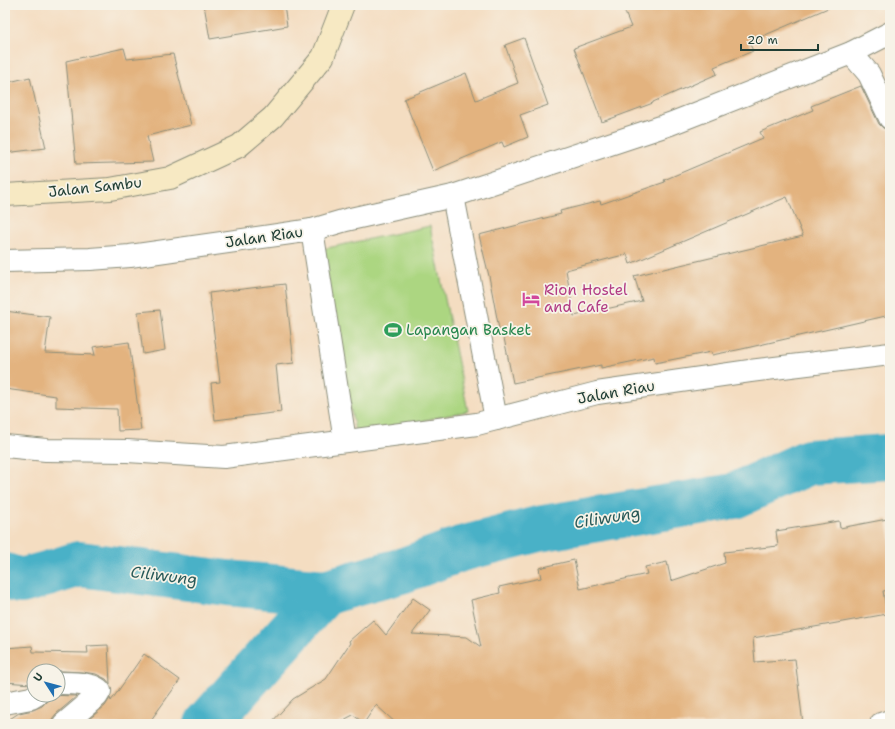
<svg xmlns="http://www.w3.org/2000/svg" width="895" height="729" font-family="'Shantell Sans',sans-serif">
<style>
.garden{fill:#acd681;stroke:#668a5a}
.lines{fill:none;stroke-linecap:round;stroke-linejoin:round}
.river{stroke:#48b1c7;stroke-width:46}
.building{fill:#e3b37f;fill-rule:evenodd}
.street-casing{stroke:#8a8d7a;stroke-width:24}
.secondary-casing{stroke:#8a8d7a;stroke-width:24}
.street{stroke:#fff;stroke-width:22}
.secondary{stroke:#f7e9c3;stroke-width:22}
.labels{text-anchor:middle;stroke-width:3.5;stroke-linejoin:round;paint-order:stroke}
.street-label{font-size:15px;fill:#1f3d34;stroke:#f7f3e8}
.hotel-label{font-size:15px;fill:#b23c85;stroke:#f7f3e8;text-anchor:start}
.leisure-label{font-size:15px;fill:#27864d;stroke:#f7f3e8;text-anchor:start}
.water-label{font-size:16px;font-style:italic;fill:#295a59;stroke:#f7f3e8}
</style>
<rect width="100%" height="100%" fill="#f7f3e8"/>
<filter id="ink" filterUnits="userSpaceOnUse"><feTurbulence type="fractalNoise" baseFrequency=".025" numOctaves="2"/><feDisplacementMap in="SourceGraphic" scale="8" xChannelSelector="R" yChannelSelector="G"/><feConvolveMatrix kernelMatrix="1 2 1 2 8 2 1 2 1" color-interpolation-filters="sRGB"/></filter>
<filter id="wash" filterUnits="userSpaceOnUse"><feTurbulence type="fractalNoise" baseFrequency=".012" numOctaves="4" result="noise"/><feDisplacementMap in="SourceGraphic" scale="16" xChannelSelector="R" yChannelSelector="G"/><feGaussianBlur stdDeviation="0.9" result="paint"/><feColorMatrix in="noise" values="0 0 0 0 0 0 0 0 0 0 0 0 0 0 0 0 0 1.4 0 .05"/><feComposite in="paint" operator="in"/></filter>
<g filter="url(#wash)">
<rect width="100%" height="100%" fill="#f4ddc1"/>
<!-- garden -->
<polygon class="garden" points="430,226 468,411 356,435 318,250"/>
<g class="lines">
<!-- river -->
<g class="river">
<polyline points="5,576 21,581 47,574 79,564 227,583 325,592 404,570 461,549 538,529 734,496 809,462 890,457"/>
<polyline points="207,724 325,592"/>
</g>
</g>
<g id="blocks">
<!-- building -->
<g class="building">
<polygon points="204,5 284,5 287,26 210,39"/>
<polygon points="622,5 835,5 749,42 753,51 714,67 717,74 653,102 653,103 602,122 574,48 631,27"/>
<polygon points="524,38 548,105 520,115 528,137 504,147 502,142 433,171 404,99 466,73 476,100 518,83 505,45"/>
<polygon points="124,48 127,59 173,54 191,125 147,136 153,162 76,164 66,61"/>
<polygon points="30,77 46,148 5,153 5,83"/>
<path d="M 861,86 L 879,124 L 883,128 L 890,130 L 890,315 L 742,349 L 712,355 L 711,352 L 655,363 L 654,357 L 601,368 L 601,365 L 513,383 L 502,328 L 499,329 L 489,276 L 479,235 L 561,214 L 560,211 L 600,201 L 601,204 L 665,182 L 664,180 L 763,138 L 760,132 L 813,110 L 811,106 ZM 787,197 L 803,236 L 634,276 L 642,301 L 574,316 L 566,270 L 627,254 L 630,264 Z"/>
<polygon points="285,284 294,363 276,365 281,412 215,420 211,383 220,382 209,293"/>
<polygon points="160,310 165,350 143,354 138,312"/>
<polygon points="5,311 50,317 45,353 95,355 93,347 129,342 141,430 118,431 117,409 56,407 56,396 5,389"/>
<polygon points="887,519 890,537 890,590 883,591 887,614 753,638 755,662 795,659 803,724 397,724 376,705 364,723 353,715 336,724 270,724 293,699 326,679 350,643 349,641 373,620 386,635 413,598 430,610 412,634 467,637 481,647 471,600 500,593 499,587 541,578 539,568 574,560 580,589 647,574 645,567 667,562 671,581 725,563 724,552 778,546 776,531 839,521 840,528"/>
<polygon points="108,645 110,684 106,679 96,674 82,672 63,671 34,671 34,683 31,684 5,682 5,648 32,646 33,652 88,653 87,646"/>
<polygon points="144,654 180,680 148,724 83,724 105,706 110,698 111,701"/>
<polygon points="48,695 77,696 56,714 52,719 52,724 5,724 5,722 19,713 33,710 42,706 47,701"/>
</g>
</g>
</g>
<g filter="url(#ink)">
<use href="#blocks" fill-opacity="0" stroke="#8a8d7a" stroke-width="1"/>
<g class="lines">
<!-- street casing -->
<g class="street-casing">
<g id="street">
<polyline points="851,53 869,74 890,118"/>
<polyline points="453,196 496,419"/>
<polyline points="312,230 345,441"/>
<polyline points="5,261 90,259 130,256 312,230 346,220 453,196 670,124 851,53 890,33"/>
<polyline points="5,446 46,450 127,451 224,457 477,424 597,393 750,371 890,354"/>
<path d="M 58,683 C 68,683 95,683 100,691 L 97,696 L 64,724"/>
<polyline points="5,703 31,698 36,695"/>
<polyline points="881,724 890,721"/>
</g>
</g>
<!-- secondary casing -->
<g class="secondary-casing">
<polyline id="secondary" points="5,195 110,189 170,178 239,146 273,117 323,57 343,5"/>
</g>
<!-- street -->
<use href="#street" class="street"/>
<!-- secondary -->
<use href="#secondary" class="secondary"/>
</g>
</g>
<!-- icons -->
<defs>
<g id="hotel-bare" transform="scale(1.38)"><path d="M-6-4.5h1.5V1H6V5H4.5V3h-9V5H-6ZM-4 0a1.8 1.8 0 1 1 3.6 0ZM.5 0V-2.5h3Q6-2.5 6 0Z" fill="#d1479c" stroke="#f7f3e8" stroke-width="2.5" paint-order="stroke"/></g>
<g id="stadium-bare" transform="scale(1.38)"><path d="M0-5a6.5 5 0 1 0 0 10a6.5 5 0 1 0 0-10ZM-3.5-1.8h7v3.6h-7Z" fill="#2e9e5b" stroke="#f7f3e8" stroke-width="2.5" paint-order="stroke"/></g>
</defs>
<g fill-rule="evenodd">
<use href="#hotel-bare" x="531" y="299"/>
<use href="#stadium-bare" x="393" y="330"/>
</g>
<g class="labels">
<!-- street labels -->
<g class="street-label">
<text transform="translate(95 187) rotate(-6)" y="5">Jalan Sambu</text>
<text transform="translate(264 237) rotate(-8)" y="5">Jalan Riau</text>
<text transform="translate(616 392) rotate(-10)" y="5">Jalan Riau</text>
</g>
<!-- hotel labels -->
<g class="hotel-label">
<text x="544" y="295">Rion Hostel<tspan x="544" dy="17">and Cafe</tspan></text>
</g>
<!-- leisure labels -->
<g class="leisure-label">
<text x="406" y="335">Lapangan Basket</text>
</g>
<!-- water labels -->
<g class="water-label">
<text transform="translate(607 517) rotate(-9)" y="6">Ciliwung</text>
<text transform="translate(164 575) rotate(7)" y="6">Ciliwung</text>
</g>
</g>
<!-- margin -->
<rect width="895" height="729" fill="none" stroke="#f7f3e8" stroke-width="20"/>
<!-- north arrow -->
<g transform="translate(46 683) rotate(306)"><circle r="19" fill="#f7f3e8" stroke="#a1aaa0"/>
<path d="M0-3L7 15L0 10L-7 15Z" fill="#1f6fb2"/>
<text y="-6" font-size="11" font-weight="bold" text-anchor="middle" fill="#1f3d34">U</text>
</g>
<!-- scale -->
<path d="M741 44v6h77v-6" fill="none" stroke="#1f3d34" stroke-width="2"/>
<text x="747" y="44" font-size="12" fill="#1f3d34" stroke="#f7f3e8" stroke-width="3" paint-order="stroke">20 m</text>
</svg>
